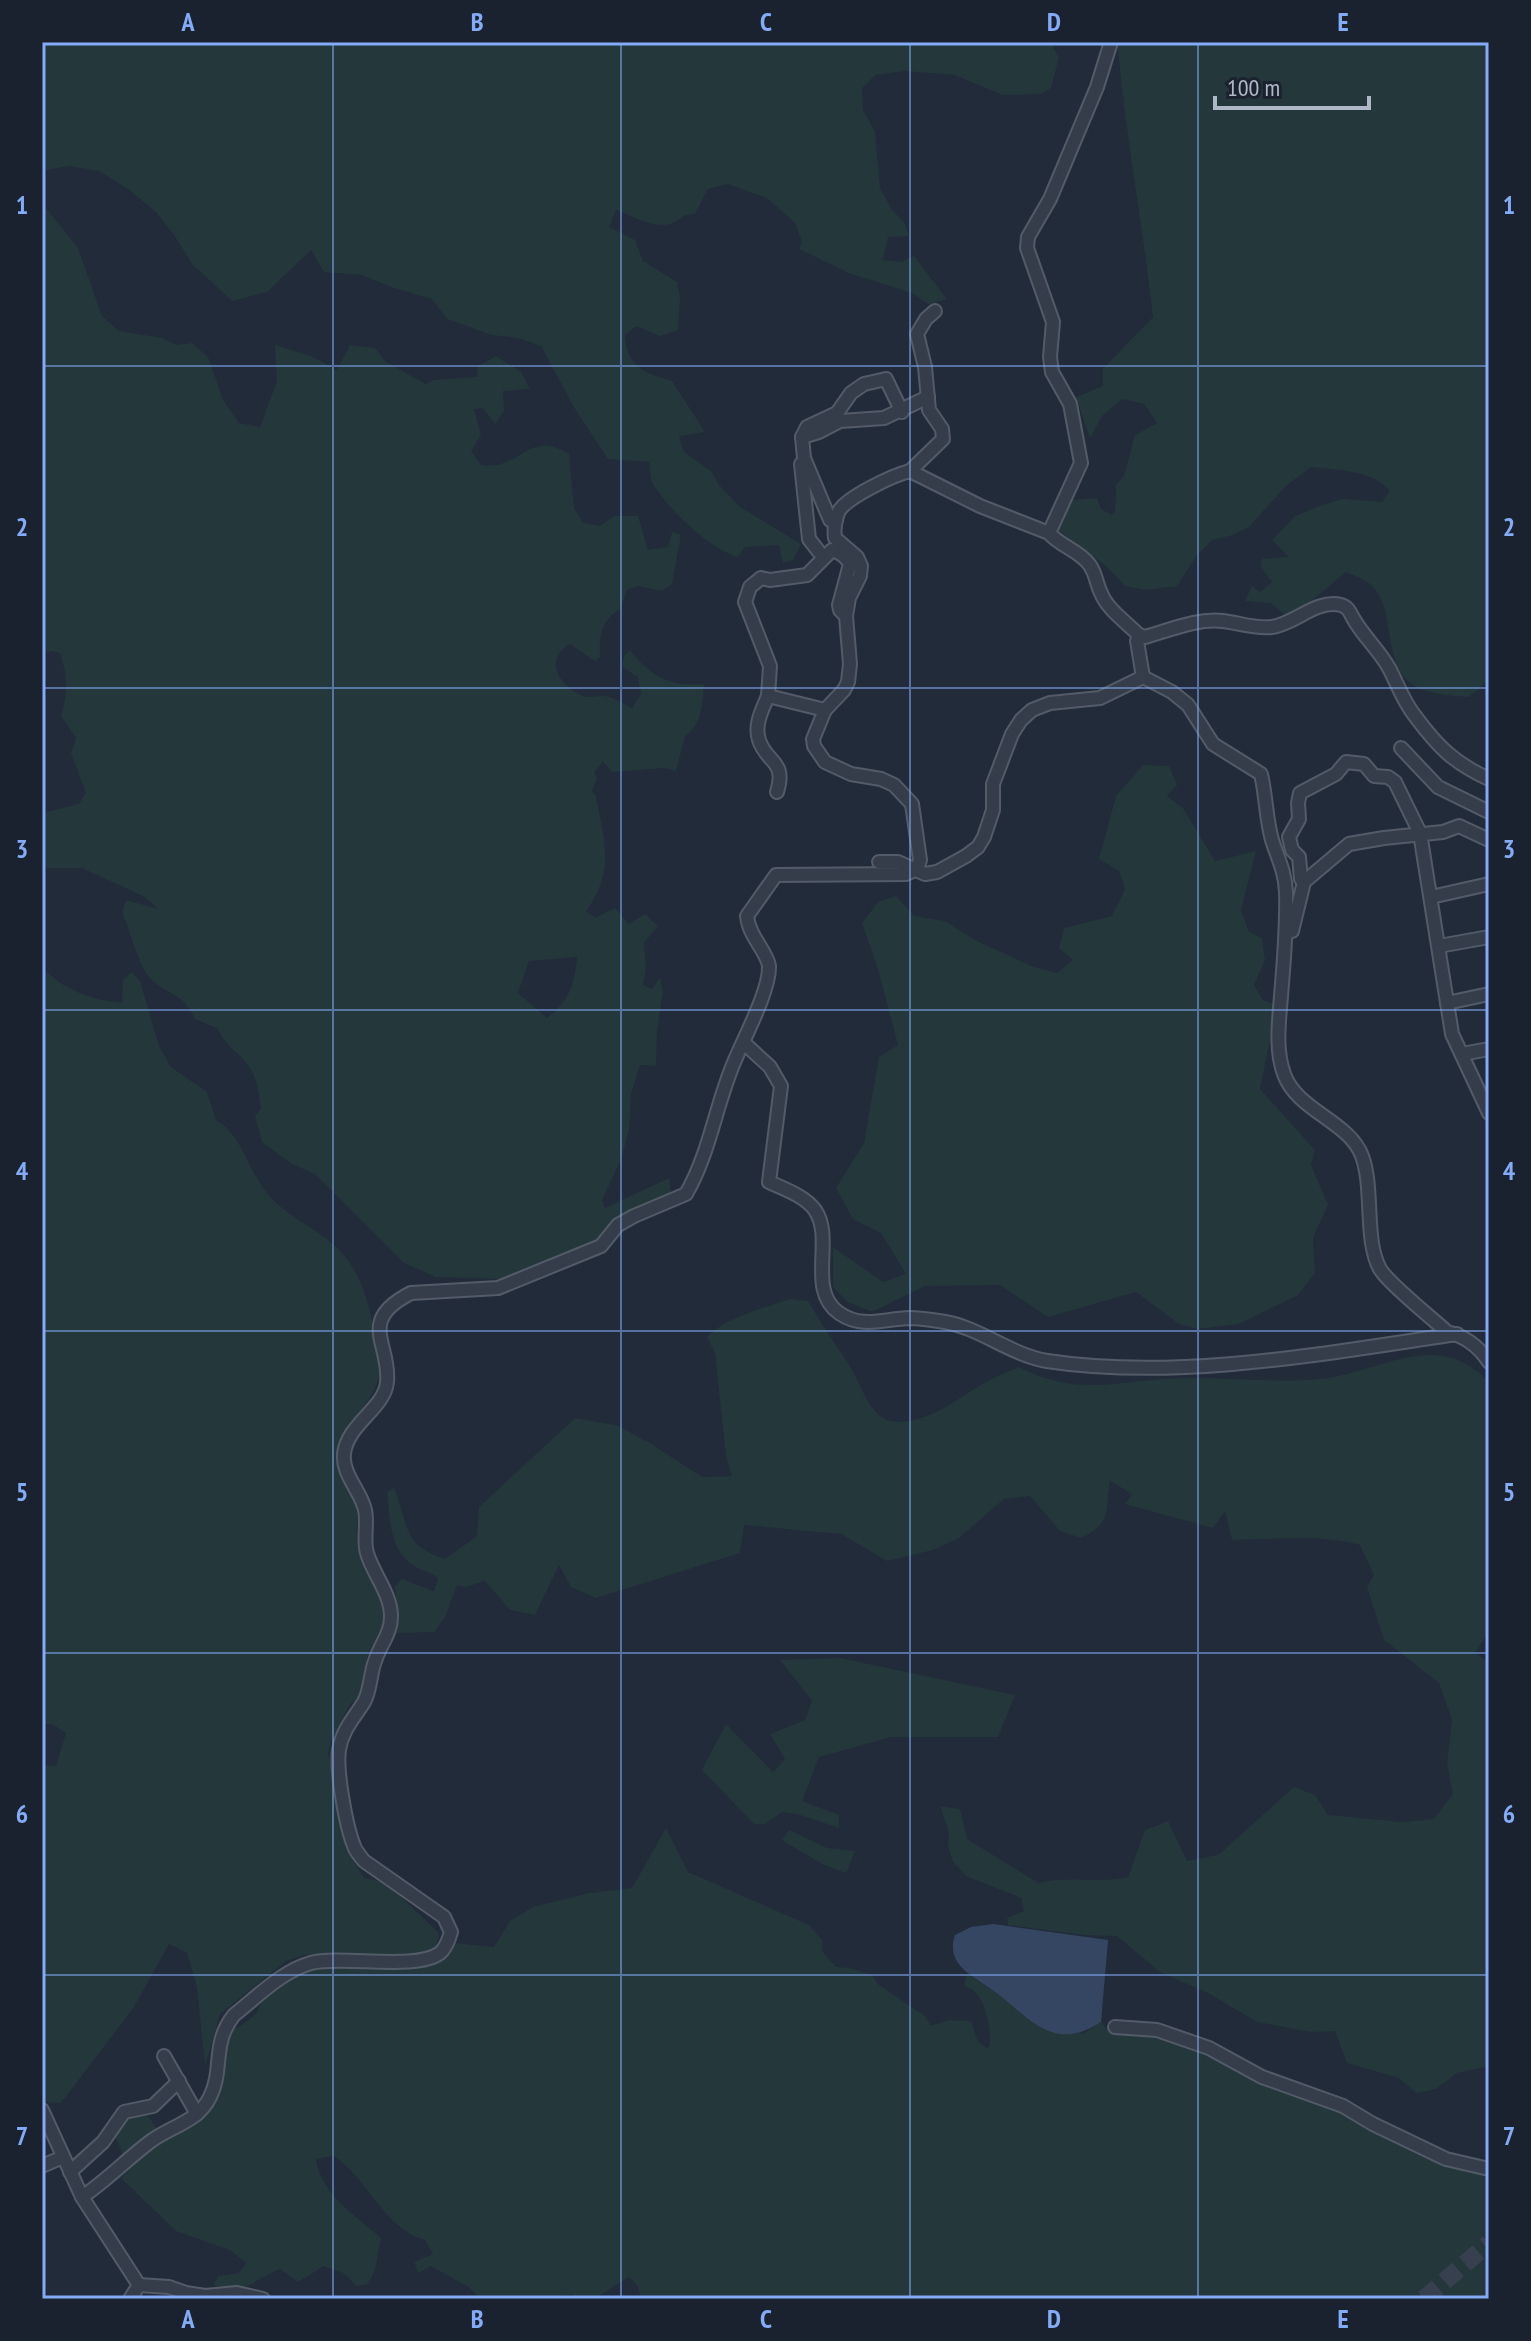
<svg xmlns="http://www.w3.org/2000/svg" width="1531" height="2341" viewBox="0 0 1531 2341" font-family="'PT Sans Narrow',sans-serif">
	<style>
		.green { fill: #24373b; fill-rule: evenodd }
		.water { fill: #354662 }
		.lines { fill: none; stroke-linecap: round; stroke-linejoin: round }
		.highway-tunnel { stroke: #37404f; stroke-width: 18; stroke-dasharray: 18 9; stroke-linecap: butt }
		.minor-casing { stroke: #535b68; stroke-width: 16 }
		.minor { stroke: #353d4b; stroke-width: 12 }
		.grid { fill: none; stroke: #84abf8; stroke-width: 2; stroke-opacity: 0.55 }
		.neatline { fill: none; stroke: #84abf8; stroke-width: 3 }
		.grid-label { font-size: 26px; text-anchor: middle; font-weight: bold; fill: #84abf8 }
	</style>
	<rect width="100%" height="100%" fill="#222b3a"/>
	<g class="green">
		<path d="M 42,42 L 1053,42 L 1053,48 L 1059,57 L 1051,88 L 1040,94 L 1003,95 L 955,75 L 905,71 L 875,75 L 862,88 L 863,110 L 875,132 L 880,188 L 892,210 L 904,222 L 909,236 L 888,237 L 883,260 L 902,262 L 914,256 L 947,299 L 928,304 L 912,293 L 849,273 L 799,249 L 802,242 L 795,223 L 767,198 L 728,184 L 708,189 L 695,214 C 683,213 676,224 665,225 C 648,226 630,215 616,210 L 609,227 L 635,240 L 643,261 L 677,282 L 680,298 L 678,330 L 660,336 L 636,326 L 625,335 C 627,367 644,373 672,381 L 705,432 L 679,436 L 684,452 L 712,472 L 718,484 L 740,507 L 801,544 L 793,560 L 783,563 L 779,545 L 745,547 L 738,557 C 711,550 670,511 655,487 C 650,480 650,470 649,462 L 608,459 L 575,409 L 541,346 L 518,338 L 492,335 L 447,319 L 432,299 L 391,287 L 362,275 L 324,272 L 311,250 L 267,292 L 232,301 L 192,264 L 174,235 L 156,212 L 128,189 L 99,171 L 69,166 L 42,171 Z"/>
		<path d="M 1119,42 L 1489,42 L 1489,680 L 1469,697 C 1405,693 1396,682 1387,620 C 1385,609 1381,595 1373,587 C 1367,580 1354,576 1346,572 L 1309,603 L 1286,616 L 1271,603 L 1245,601 L 1252,586 L 1260,592 L 1272,582 L 1261,567 L 1262,559 L 1289,557 L 1272,540 L 1295,516 L 1317,507 L 1342,499 L 1382,502 L 1390,491 C 1372,470 1338,470 1311,467 L 1286,486 L 1249,527 L 1233,535 L 1212,540 L 1197,555 L 1177,586 L 1145,590 L 1125,586 L 1106,566 L 1058,530 L 1070,500 L 1097,498 L 1101,509 L 1112,515 L 1115,512 L 1116,485 L 1124,476 L 1135,435 L 1157,423 L 1144,404 L 1122,399 L 1102,416 L 1090,438 L 1076,397 L 1103,386 L 1103,369 L 1153,317 C 1143,227 1126,139 1118,49 Z"/>
		<path d="M 42,203 L 78,248 L 102,316 L 119,331 L 162,338 L 177,345 L 192,343 L 208,357 L 223,400 L 239,423 L 260,427 L 277,381 L 275,345 L 311,356 L 337,370 L 350,345 L 375,348 L 386,362 L 426,384 L 434,380 L 477,377 L 478,366 L 496,356 L 521,372 L 530,389 L 503,391 L 504,411 L 495,424 L 483,408 L 474,409 L 481,435 L 471,451 L 481,465 C 519,472 528,428 569,454 L 574,508 L 583,523 L 600,526 L 614,516 L 638,516 L 648,550 L 668,547 L 672,532 L 681,535 L 672,584 L 662,591 L 638,586 L 627,590 L 621,608 C 601,621 599,635 600,657 L 595,661 L 570,644 C 543,660 559,686 583,696 C 590,698 595,696 602,696 C 612,696 622,703 632,708 L 641,694 L 638,677 L 622,667 L 624,656 L 630,650 C 650,676 670,687 704,684 C 703,702 702,726 685,736 L 676,771 L 664,768 L 612,772 L 603,761 L 594,773 L 597,778 L 592,792 L 596,796 C 604,841 616,870 586,911 L 595,918 L 615,908 L 629,924 L 645,914 L 658,926 L 644,943 L 646,967 L 643,985 L 652,989 L 660,978 L 663,991 L 657,1031 L 656,1066 L 640,1065 L 631,1094 L 629,1131 L 621,1159 L 602,1200 L 605,1208 L 669,1178 L 671,1192 L 612,1222 L 595,1242 L 537,1266 L 502,1279 L 436,1277 L 404,1263 L 315,1174 L 292,1164 L 262,1142 L 255,1116 L 261,1109 C 259,1096 258,1081 251,1070 C 241,1053 225,1046 217,1028 L 195,1019 C 182,991 167,996 149,977 C 139,966 129,928 122,912 L 126,900 L 158,909 L 145,897 L 82,868 L 46,868 L 42,857 L 42,813 L 79,804 L 86,793 L 71,753 L 76,738 L 61,716 C 68,692 68,677 60,653 L 52,651 L 42,653 ZM 577,957 C 575,984 569,1001 547,1018 L 518,993 L 529,961 Z"/>
		<polygon points="1143,765 1169,766 1177,785 1167,796 1183,808 1215,861 1256,851 1241,910 1249,932 1262,938 1265,960 1254,985 1263,1000 1277,1005 1260,1089 1315,1150 1311,1165 1328,1205 1313,1238 1315,1273 1298,1295 1239,1324 1198,1329 1179,1324 1136,1292 1048,1317 1000,1285 925,1286 872,1312 848,1302 833,1287 833,1247 883,1282 906,1274 881,1233 853,1219 836,1188 864,1143 879,1057 898,1045 878,969 862,923 878,902 896,896 914,916 945,921 977,941 1031,966 1057,973 1073,960 1059,948 1064,928 1112,916 1125,889 1119,871 1099,859 1116,796"/>
		<path d="M 42,967 C 63,990 92,1000 122,1003 L 123,980 L 132,972 L 140,981 L 159,1046 L 171,1067 L 207,1092 L 216,1120 C 242,1135 248,1170 267,1193 C 280,1209 296,1218 314,1230 C 353,1255 363,1281 373,1324 C 377,1340 383,1360 379,1377 C 371,1408 336,1430 339,1464 C 341,1487 351,1485 355,1501 C 360,1517 354,1534 358,1549 C 365,1575 386,1593 383,1622 C 382,1631 373,1641 370,1649 C 364,1663 363,1682 361,1697 L 350,1704 L 332,1739 L 328,1753 L 339,1801 L 345,1847 L 364,1878 L 385,1882 L 439,1933 L 436,1948 L 420,1955 L 304,1955 L 286,1961 L 220,2014 L 205,2066 L 197,1987 L 187,1953 L 169,1944 L 134,2007 L 61,2103 L 42,2102 L 42,1765 L 56,1766 L 66,1733 L 52,1724 L 42,1724 Z"/>
		<path d="M 790,1299 L 808,1301 C 820,1322 834,1342 848,1363 C 870,1398 870,1437 927,1416 C 948,1408 966,1393 986,1382 C 996,1376 1008,1372 1019,1367 C 1078,1398 1120,1380 1181,1378 C 1230,1377 1279,1384 1328,1378 C 1361,1373 1398,1355 1430,1355 C 1454,1355 1473,1365 1489,1382 L 1489,1631 L 1475,1653 L 1489,1662 L 1489,2066 L 1457,2073 L 1436,2089 L 1416,2093 L 1399,2078 L 1347,2063 L 1335,2031 L 1311,2032 L 1257,2022 L 1208,1993 L 1160,1972 L 1117,1936 L 1084,1935 L 1008,1925 L 1007,1918 L 1024,1911 L 1021,1898 L 966,1876 L 953,1862 L 948,1847 L 949,1832 L 940,1806 L 960,1809 L 967,1839 L 1038,1883 C 1068,1875 1099,1884 1128,1877 L 1145,1830 L 1168,1821 L 1187,1861 L 1218,1855 L 1294,1787 L 1315,1795 L 1328,1815 L 1402,1822 L 1434,1819 L 1453,1794 L 1447,1764 L 1452,1720 L 1439,1683 L 1384,1640 L 1367,1587 L 1374,1575 L 1360,1545 C 1320,1534 1274,1539 1232,1540 L 1225,1511 L 1213,1528 L 1125,1504 L 1132,1494 L 1110,1481 C 1105,1511 1113,1522 1081,1538 L 1060,1531 L 1030,1496 L 1004,1499 L 959,1538 L 933,1550 L 887,1561 L 841,1534 L 744,1525 L 740,1553 L 596,1598 L 571,1587 L 559,1565 L 535,1615 L 510,1610 L 485,1581 L 466,1587 L 457,1585 L 445,1617 L 434,1632 L 396,1633 L 398,1613 L 395,1586 L 402,1579 L 434,1591 L 438,1578 C 431,1572 424,1572 416,1567 C 389,1551 390,1520 387,1492 L 394,1488 C 409,1525 402,1545 445,1559 L 477,1536 L 479,1507 L 575,1418 L 616,1425 L 650,1443 L 702,1477 L 732,1476 L 726,1456 L 715,1353 L 707,1337 C 728,1316 762,1309 790,1299 Z"/>
		<polygon points="840,1658 1015,1695 998,1737 891,1737 819,1757 802,1801 839,1815 839,1828 797,1814 782,1812 765,1824 754,1824 702,1770 726,1724 773,1772 785,1759 770,1734 805,1720 812,1701 780,1660"/>
		<path d="M 666,1828 L 688,1872 L 809,1925 L 823,1941 L 822,1951 L 836,1967 L 850,1968 L 872,1975 L 879,1985 L 925,2016 L 931,2026 L 949,2020 L 971,2021 L 978,2041 L 988,2049 C 994,2036 986,2004 976,1993 C 973,1989 968,1988 964,1986 L 967,1974 L 997,1993 L 1083,2034 L 1101,2022 L 1109,2032 L 1142,2033 L 1175,2040 L 1332,2105 L 1469,2172 L 1489,2173 L 1489,2299 L 641,2299 L 638,2286 L 629,2277 L 594,2299 L 577,2299 L 572,2294 L 564,2296 L 563,2299 L 480,2299 L 470,2288 L 431,2266 L 418,2273 L 414,2262 L 433,2254 L 425,2240 C 384,2229 368,2179 334,2156 L 316,2159 C 321,2194 356,2216 381,2238 L 375,2270 L 368,2284 L 357,2286 L 343,2273 L 324,2266 L 298,2282 L 280,2269 C 248,2282 249,2295 213,2285 L 218,2276 L 239,2273 L 246,2263 L 230,2250 L 176,2231 L 121,2178 L 156,2143 L 195,2123 L 207,2109 L 229,2031 L 242,2025 L 256,2014 L 263,1999 L 295,1974 L 328,1966 L 422,1966 C 439,1963 447,1958 455,1943 L 494,1947 L 510,1921 L 533,1907 L 590,1893 L 632,1888 Z"/>
		<polygon points="789,1830 827,1848 855,1851 846,1873 822,1864 782,1840"/>
		<polygon points="146,2113 157,2129 125,2159 113,2132 126,2115"/>
	</g>
	<path class="water" d="M 993,1924 L 1108,1940 L 1101,2022 C 1055,2052 1032,2021 998,1994 C 978,1978 944,1967 955,1935 L 971,1927 Z"/>
	<g class="lines">
		<polyline class="highway-tunnel" points="1424,2299 1489,2243"/>
		<defs>
			<g id="minor">
				<polyline points="802,437 807,427 837,413 851,393 864,384 886,379 902,412"/>
				<polyline points="801,464 809,539 823,557"/>
				<polyline points="910,471 943,439 942,429 929,410 925,367 917,334 926,319 935,311"/>
				<polyline points="836,521 830,520 804,458 802,437 819,432 840,421 884,418 928,397"/>
				<polyline points="1049,533 1081,463 1070,404 1052,372 1050,357 1053,322 1027,248 1028,237 1050,199 1097,87 1111,42"/>
				<path d="M 1139,635 L 1137,641 L 1143,677 L 1172,692 L 1188,705 L 1213,744 L 1261,774 C 1266,795 1266,819 1272,840 C 1278,859 1285,871 1286,892 C 1287,927 1284,961 1281,996 C 1279,1022 1275,1049 1284,1074 C 1297,1111 1349,1121 1362,1156 C 1374,1188 1364,1241 1380,1269 C 1389,1284 1432,1318 1447,1332 C 1465,1336 1479,1347 1489,1362"/>
				<path d="M 768,696 L 770,666 L 745,602 L 750,587 L 761,578 L 770,580 L 807,575 L 832,550 C 840,553 846,556 850,564 L 839,605 L 840,610 L 846,616"/>
				<polyline points="1401,748 1438,787 1489,812"/>
				<path d="M 777,792 C 787,760 766,763 759,740 C 754,725 762,710 768,696 L 825,710"/>
				<polyline points="879,862 898,862 925,874 937,872 966,856 978,847 984,837 993,810 993,784 1012,734 1021,720 1032,710 1050,703 1100,698 1143,677"/>
				<path d="M 917,869 L 920,860 L 912,804 L 894,785 L 881,779 L 851,774 L 825,762 L 814,746 L 813,739 L 825,710 L 844,690 L 848,682 L 850,664 L 846,616 L 849,598 L 860,576 L 861,566 L 857,557 L 835,538 C 834,530 835,520 838,513 C 844,498 894,475 910,471 L 980,506 L 1049,533 C 1060,546 1078,550 1089,564 C 1096,573 1096,583 1101,593 C 1107,609 1127,623 1139,635 L 1145,637 C 1170,630 1197,618 1223,621 C 1240,623 1254,629 1272,627 C 1295,624 1316,599 1341,605 C 1348,607 1350,612 1353,618 C 1363,636 1379,650 1389,668 C 1398,685 1403,701 1415,716 C 1438,747 1454,763 1489,779"/>
				<polyline points="1304,882 1301,879 1299,857 1292,850 1289,837 1299,819 1298,803 1300,793 1336,774 1346,762 1364,764 1374,776 1388,777 1395,782 1420,833 1452,1034 1489,1113"/>
				<polyline points="1431,897 1489,884"/>
				<polyline points="1289,932 1292,931 1304,882 1349,844 1384,838 1443,832 1459,826 1489,840"/>
				<polyline points="1439,946 1489,937"/>
				<polyline points="1447,1003 1489,994"/>
				<path d="M 744,1043 L 770,1067 L 781,1086 L 769,1182 C 784,1189 805,1196 815,1210 C 835,1239 806,1290 839,1313 C 862,1329 883,1319 909,1318 C 921,1318 933,1320 945,1322 C 980,1328 1011,1355 1047,1361 C 1179,1381 1326,1353 1457,1334"/>
				<polyline points="1462,1054 1489,1049"/>
				<polyline points="1115,2027 1157,2030 1209,2048 1262,2077 1343,2106 1373,2124 1446,2159 1489,2169"/>
				<polyline points="164,2056 197,2114"/>
				<polyline points="42,2110 82,2197 139,2285"/>
				<polyline points="42,2166 63,2157"/>
				<polyline points="70,2172 103,2142 124,2112 153,2106 179,2081"/>
				<path d="M 82,2197 C 107,2180 127,2159 151,2141 C 171,2126 198,2122 210,2097 C 224,2069 211,2044 234,2015 C 258,1996 282,1971 311,1963 C 342,1955 416,1971 440,1953 C 446,1948 449,1939 451,1932 L 444,1917 L 364,1861 C 361,1857 356,1852 354,1846 C 346,1826 336,1771 339,1750 C 342,1730 354,1718 364,1702 C 371,1689 370,1674 375,1661 C 380,1645 392,1632 391,1615 C 390,1592 373,1574 367,1553 C 363,1540 368,1524 365,1510 C 361,1491 342,1475 344,1454 C 347,1424 385,1408 387,1382 C 391,1344 356,1321 411,1293 L 498,1288 L 601,1246 L 618,1225 L 634,1216 L 686,1194 C 710,1153 716,1103 735,1060 C 744,1038 770,990 769,966 C 767,951 749,937 747,916 L 776,875 L 906,874 L 917,869"/>
				<polyline points="139,2285 169,2287 186,2293 205,2296 237,2293 263,2299"/>
				<polyline points="130,2299 139,2285"/>
			</g>
		</defs>
		<use href="#minor" class="minor-casing"/>
		<use href="#minor" class="minor"/>
	</g>
	<path class="grid" d="M 333,42 L 333,2299M 621,42 L 621,2299M 910,42 L 910,2299M 1198,42 L 1198,2299M 42,366 L 1489,366M 42,688 L 1489,688M 42,1010 L 1489,1010M 42,1331 L 1489,1331M 42,1653 L 1489,1653M 42,1975 L 1489,1975"/>
	<rect width="1531" height="2341" fill="none" stroke="#1b222f" stroke-width="88"/>
	<path d="M1215 96v12h154v-12" fill="none" stroke="#b0b8c7" stroke-width="4"/>
	<text x="1227" y="96" font-size="24" fill="#b0b8c7" stroke="#1b222f" stroke-width="6" paint-order="stroke">100 m</text>
	<rect x="44" y="44" width="1443" height="2253" class="neatline"/>
	<g class="grid-label">
		<text x="188" y="31">A</text>
		<text x="477" y="31">B</text>
		<text x="766" y="31">C</text>
		<text x="1054" y="31">D</text>
		<text x="1343" y="31">E</text>
		<text x="22" y="214">1</text>
		<text x="1509" y="214">1</text>
		<text x="22" y="536">2</text>
		<text x="1509" y="536">2</text>
		<text x="22" y="858">3</text>
		<text x="1509" y="858">3</text>
		<text x="22" y="1180">4</text>
		<text x="1509" y="1180">4</text>
		<text x="22" y="1501">5</text>
		<text x="1509" y="1501">5</text>
		<text x="22" y="1823">6</text>
		<text x="1509" y="1823">6</text>
		<text x="22" y="2145">7</text>
		<text x="1509" y="2145">7</text>
		<text x="188" y="2328">A</text>
		<text x="477" y="2328">B</text>
		<text x="766" y="2328">C</text>
		<text x="1054" y="2328">D</text>
		<text x="1343" y="2328">E</text>
	</g>
</svg>
